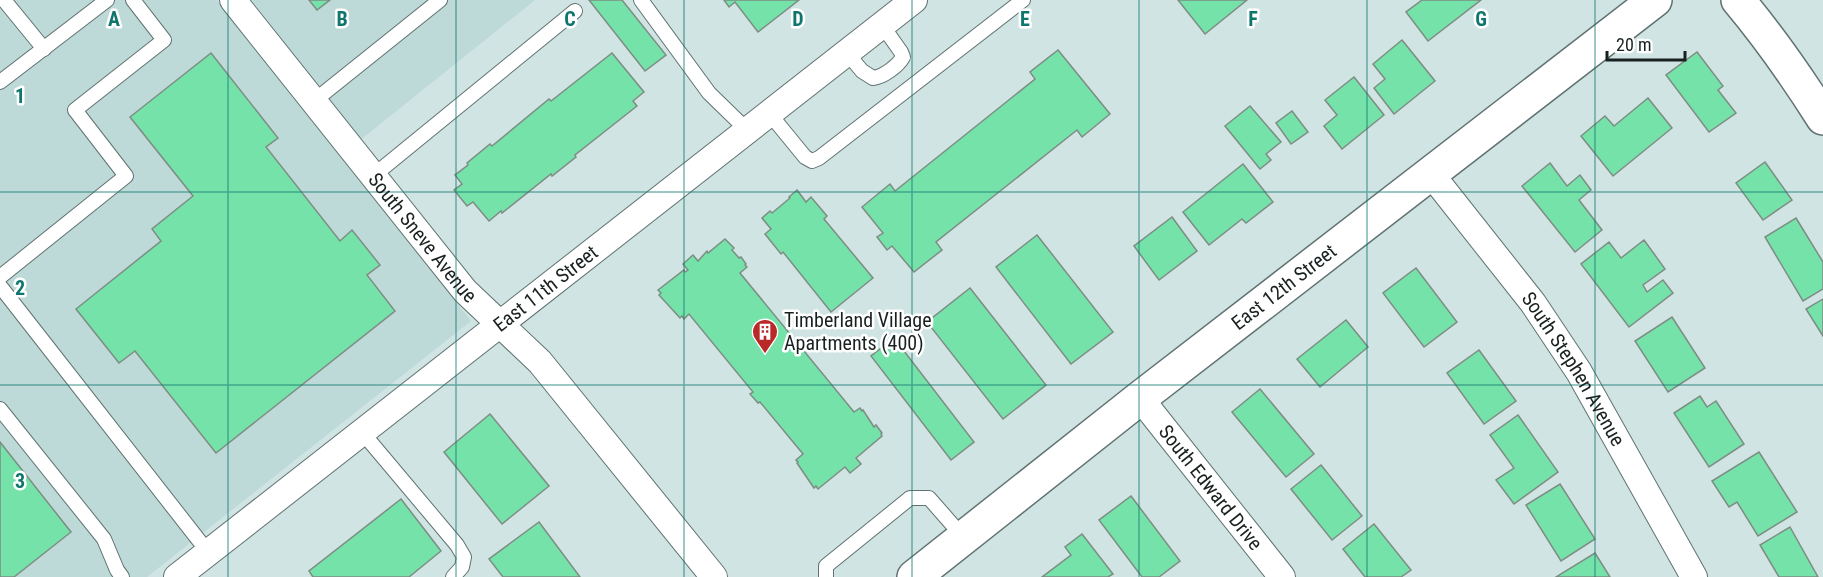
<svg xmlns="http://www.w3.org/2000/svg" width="1823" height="577" viewBox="0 0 1823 577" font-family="'Roboto Condensed',sans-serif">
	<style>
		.built { fill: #bdd9d8 }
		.building { fill: #75e2aa; stroke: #7e8d84; stroke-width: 1.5 }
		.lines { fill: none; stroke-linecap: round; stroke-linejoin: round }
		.lane-casing { stroke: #607271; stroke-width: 16 }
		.street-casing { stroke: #607271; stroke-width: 28 }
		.secondary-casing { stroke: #607271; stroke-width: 36 }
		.lane { stroke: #fff; stroke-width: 14 }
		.street { stroke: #fff; stroke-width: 26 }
		.secondary { stroke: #fff; stroke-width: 33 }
		.grid { fill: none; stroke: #0f766e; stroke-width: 1.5; stroke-opacity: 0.55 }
		.labels { text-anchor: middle; stroke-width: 5; stroke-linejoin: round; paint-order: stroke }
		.street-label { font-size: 20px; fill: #192120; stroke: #fff }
		.poi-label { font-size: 20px; fill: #192120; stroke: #fff; text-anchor: start }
		.grid-label { font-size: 20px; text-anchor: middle; font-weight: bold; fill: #0f766e; stroke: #fff; stroke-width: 5; stroke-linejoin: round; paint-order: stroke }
	</style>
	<rect width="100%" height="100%" fill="#cfe4e3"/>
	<g class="built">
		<polygon points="0,0 217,0 471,321 147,577 0,577"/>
		<polygon points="252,0 535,0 359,141"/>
	</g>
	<g class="building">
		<polygon points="309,0 330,0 317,10"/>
		<polygon points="589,0 622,0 666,55 645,71"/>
		<polygon points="724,0 799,0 758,32 735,2 729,7"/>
		<polygon points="1178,0 1247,0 1205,34"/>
		<polygon points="1422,0 1481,0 1428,41 1406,12"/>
		<polygon points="1402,40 1435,81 1394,114 1374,88 1385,79 1373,64"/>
		<polygon points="1058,50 1110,114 1082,137 1077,130 936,242 942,250 914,272 892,246 887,250 877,237 883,233 862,207 890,184 895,191 1035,79 1030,72"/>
		<polygon points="1697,52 1723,86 1718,90 1736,113 1709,132 1666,75"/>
		<polygon points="211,53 278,138 266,147 340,241 352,230 380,265 367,275 395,311 216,453 135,351 119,363 76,309 161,241 152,229 193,196 130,117"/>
		<polygon points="612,53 644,92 633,101 637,106 575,155 576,157 552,176 551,174 502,213 501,211 489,221 473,202 467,206 454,190 462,184 455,175 468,165 467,163 490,144 492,146 549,99 551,101"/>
		<polygon points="1354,77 1384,115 1342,149 1324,126 1337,115 1325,100"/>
		<polygon points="1648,98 1672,128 1613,176 1581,136 1605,116 1614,126"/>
		<polygon points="1250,106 1281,142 1266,154 1271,160 1260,169 1225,126"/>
		<polygon points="1292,111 1308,132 1291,144 1276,123"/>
		<polygon points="1765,162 1792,200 1763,220 1736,183"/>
		<polygon points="1550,163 1567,186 1580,175 1591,190 1579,200 1602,230 1575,252 1522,186"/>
		<polygon points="1243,164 1273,202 1246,223 1242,219 1209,245 1183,212"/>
		<polygon points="797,190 806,202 811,197 827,216 824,219 873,278 831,312 783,252 781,254 765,234 771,229 762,218 770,211 772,213 790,198 789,197"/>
		<polygon points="1172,217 1197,251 1159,280 1134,246"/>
		<polygon points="1796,218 1823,262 1823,289 1803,301 1765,237"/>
		<polygon points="1037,235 1113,332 1071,364 996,267"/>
		<polygon points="725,239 734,248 732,250 739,258 741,257 746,264 745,265 747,267 740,273 854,412 860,408 862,411 863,410 874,427 876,425 882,433 881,434 882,436 856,458 861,464 850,473 845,467 818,489 816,486 814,488 797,463 798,462 796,460 803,454 760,402 758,403 750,394 753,392 689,314 684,319 682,316 680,318 659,295 661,293 658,290 684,270 685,272 688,270 683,264 693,255 698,261 707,251 708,253"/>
		<polygon points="1644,240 1665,269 1643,285 1647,292 1663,280 1673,293 1629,327 1581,264 1609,242 1621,258"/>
		<polygon points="1416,268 1457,322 1424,347 1383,293"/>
		<polygon points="970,288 1046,385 1003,419 927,322"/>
		<polygon points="1823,299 1823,336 1806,309"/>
		<polygon points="1672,317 1705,368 1668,392 1635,341"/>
		<polygon points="1346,320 1368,347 1320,387 1297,359"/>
		<polygon points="894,338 974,442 951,460 871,356"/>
		<polygon points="1479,350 1516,401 1484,424 1447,373"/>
		<polygon points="1260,389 1314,454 1286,477 1232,412"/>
		<polygon points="1700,396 1707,407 1716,401 1744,444 1709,467 1674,413"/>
		<polygon points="490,414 549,486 502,524 444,452"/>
		<polygon points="1518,415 1558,472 1514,504 1496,480 1514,468 1490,435"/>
		<polygon points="0,442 71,532 14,577 0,577"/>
		<polygon points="1759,452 1797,512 1758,536 1737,502 1729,507 1712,481"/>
		<polygon points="1321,465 1362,516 1332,540 1291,489"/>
		<polygon points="1560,484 1595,539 1561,561 1526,505"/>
		<polygon points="1131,496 1180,561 1159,577 1142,577 1099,520"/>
		<polygon points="401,499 441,551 409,577 313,577 309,571"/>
		<polygon points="539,522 580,577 503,577 489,559"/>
		<polygon points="1374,524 1411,570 1401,577 1365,577 1343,549"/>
		<polygon points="1790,527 1818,577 1779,577 1760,545"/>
		<polygon points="1082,534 1113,574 1108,577 1042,577 1071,555 1065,547"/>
		<polygon points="1595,553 1610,577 1556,577"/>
	</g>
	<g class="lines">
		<defs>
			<g id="lane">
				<polyline points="4,0 44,49"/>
				<polyline points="641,0 709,93 747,130"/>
				<path d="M 847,53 L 862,71 L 873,78 C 883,77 898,66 903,57 L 901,52 L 882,25"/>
				<polyline points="0,82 107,0"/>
				<polyline points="314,101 440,0"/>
				<polyline points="769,113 805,157 812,161 819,158 1023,0"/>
				<polyline points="373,176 575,11"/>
				<polyline points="0,277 126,176 75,110 164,40 133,0"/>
				<polyline points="0,286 208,552"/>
				<polyline points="0,409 104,539 117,570 122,577"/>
				<polyline points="362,432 457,545 464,557 462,567 453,577"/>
				<polyline points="826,577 826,566 910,498 929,498 964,538"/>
			</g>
			<g id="street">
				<path id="s1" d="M 233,0 L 465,291 L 540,362 L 714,577"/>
				<path id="s2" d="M 1431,174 L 1533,303 L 1579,372 L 1694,577"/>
				<path id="s3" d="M 1140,398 L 1282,577"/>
				<path id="s4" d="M 177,577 L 914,0"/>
			</g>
			<g id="secondary">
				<path d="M 1738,0 C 1769,37 1797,77 1823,118"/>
				<path id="s5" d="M 914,577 L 1140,398 L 1655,0"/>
			</g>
		</defs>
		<use href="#lane" class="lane-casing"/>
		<use href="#street" class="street-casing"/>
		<use href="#secondary" class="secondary-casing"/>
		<use href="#lane" class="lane"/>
		<use href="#street" class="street"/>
		<use href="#secondary" class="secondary"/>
	</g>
	<path class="grid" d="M 228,0 L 228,577M 456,0 L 456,577M 684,0 L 684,577M 912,0 L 912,577M 1139,0 L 1139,577M 1367,0 L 1367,577M 1595,0 L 1595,577M 0,192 L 1823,192M 0,385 L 1823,385"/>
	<defs>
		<symbol id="building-pin" viewBox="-11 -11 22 30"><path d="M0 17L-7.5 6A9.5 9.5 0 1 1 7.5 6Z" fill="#b82928" stroke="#fff"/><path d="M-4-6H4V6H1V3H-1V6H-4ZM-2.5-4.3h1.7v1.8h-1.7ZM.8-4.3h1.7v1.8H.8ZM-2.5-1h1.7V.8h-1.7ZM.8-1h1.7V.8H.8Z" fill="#fff"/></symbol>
	</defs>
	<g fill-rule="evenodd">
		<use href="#building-pin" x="750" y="317" width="30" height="40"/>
	</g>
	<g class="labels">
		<g class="street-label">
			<text dy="7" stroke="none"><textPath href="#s1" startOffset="304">South Sneve Avenue</textPath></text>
			<text dy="7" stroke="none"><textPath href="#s4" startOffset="468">East 11th Street</textPath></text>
			<text dy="7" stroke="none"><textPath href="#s5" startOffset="470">East 12th Street</textPath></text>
			<text dy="7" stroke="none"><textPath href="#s2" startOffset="242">South Stephen Avenue</textPath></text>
			<text dy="7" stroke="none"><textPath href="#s3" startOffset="114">South Edward Drive</textPath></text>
		</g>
		<g class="poi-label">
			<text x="784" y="327">Timberland Village<tspan x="784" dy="23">Apartments (400)</tspan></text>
		</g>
	</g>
	<g class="grid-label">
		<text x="114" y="26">A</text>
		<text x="342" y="26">B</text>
		<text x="570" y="26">C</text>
		<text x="798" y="26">D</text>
		<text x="1025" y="26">E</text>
		<text x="1253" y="26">F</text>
		<text x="1481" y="26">G</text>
		<text x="20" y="103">1</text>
		<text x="20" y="295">2</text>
		<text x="20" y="488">3</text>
	</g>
	<path d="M1607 51v9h78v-9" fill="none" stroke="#192120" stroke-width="3"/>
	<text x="1616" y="51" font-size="18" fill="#192120" stroke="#ffffff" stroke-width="4.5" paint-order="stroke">20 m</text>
</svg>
